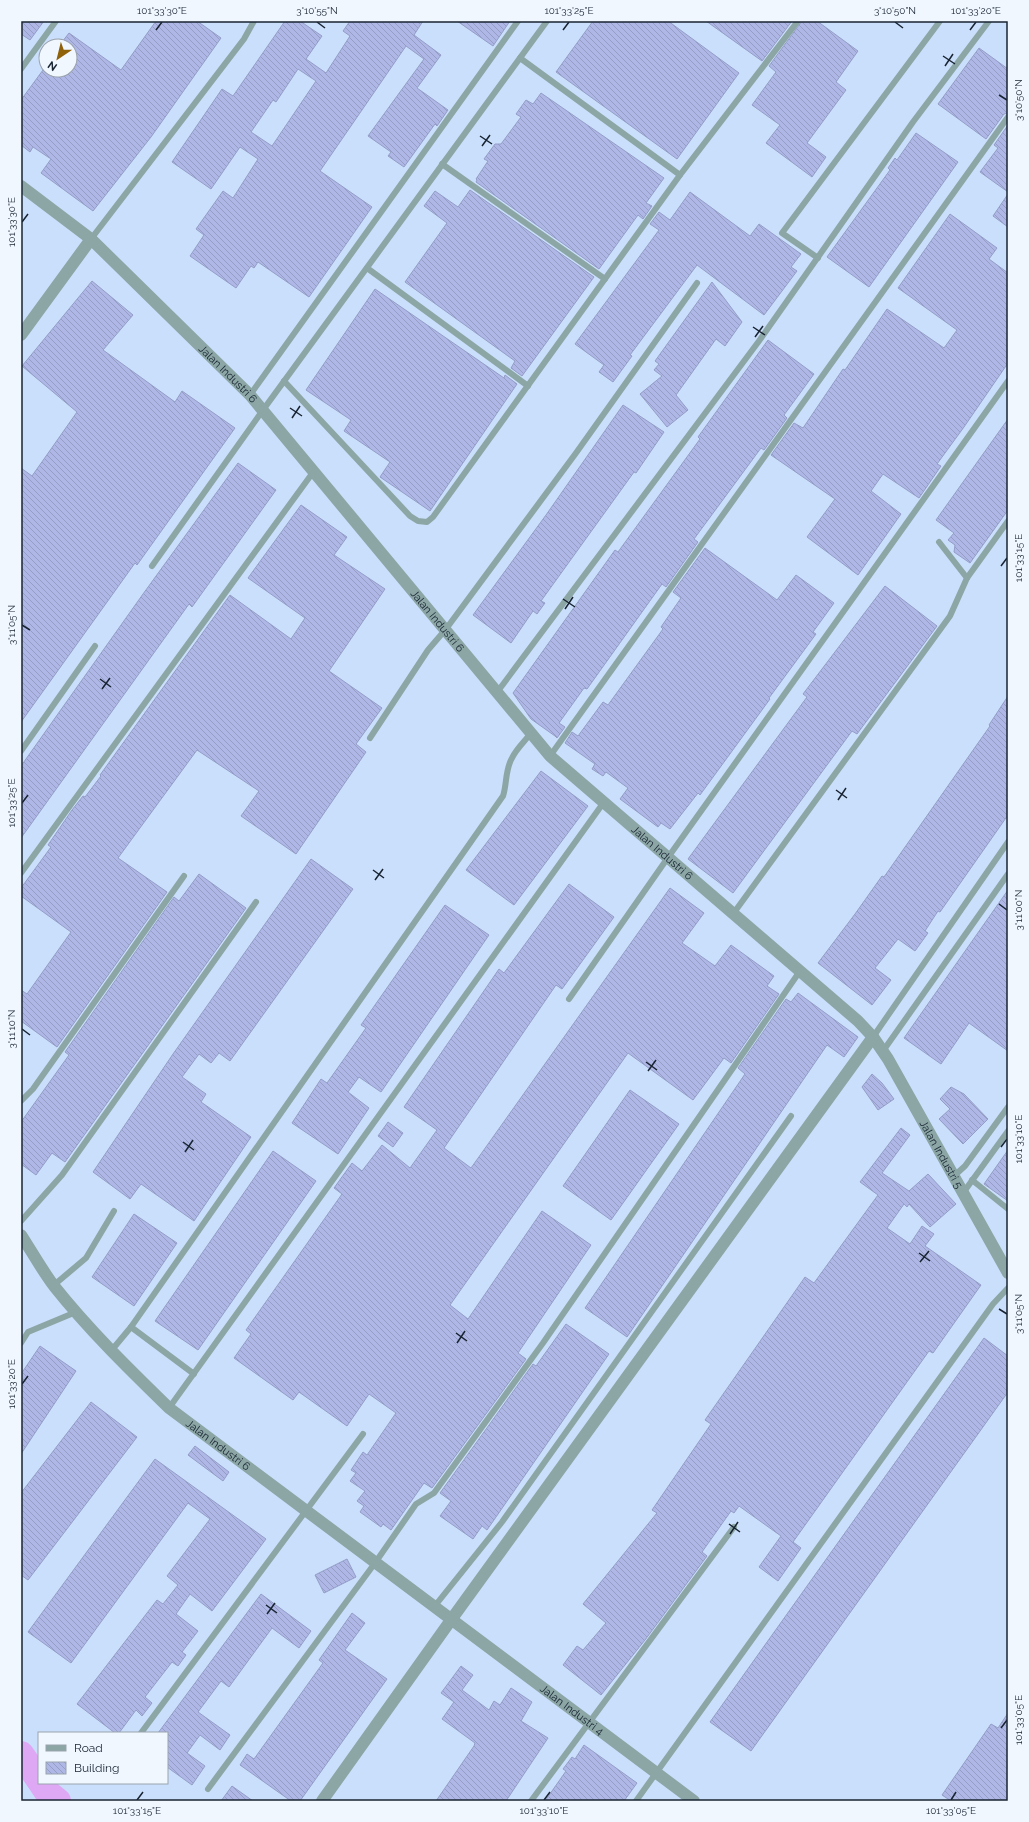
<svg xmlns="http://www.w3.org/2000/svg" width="1029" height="1822" viewBox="0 0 1029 1822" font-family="Raleway,sans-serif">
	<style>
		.built { fill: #cadffb; fill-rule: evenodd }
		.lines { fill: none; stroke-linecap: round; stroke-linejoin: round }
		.river { stroke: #dea8f5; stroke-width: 26 }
		.building { fill: url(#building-back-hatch); stroke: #949dc8; fill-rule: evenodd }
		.lane { stroke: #8ba6a5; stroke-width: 6 }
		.street { stroke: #8ba6a5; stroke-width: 12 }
		.ticks { fill: none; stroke: #192433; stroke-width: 1.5 }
		.labels { text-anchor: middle; stroke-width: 4; stroke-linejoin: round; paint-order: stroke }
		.street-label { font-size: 11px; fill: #192433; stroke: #f0f7ff }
		.neatline { fill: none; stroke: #192433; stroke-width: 1.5 }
		.ticks-label { font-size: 10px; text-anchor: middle; fill: #192433 }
	</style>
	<defs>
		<pattern id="building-back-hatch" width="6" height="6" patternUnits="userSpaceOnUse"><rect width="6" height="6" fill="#aeb7e5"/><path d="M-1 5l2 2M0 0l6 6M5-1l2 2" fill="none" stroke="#959dc5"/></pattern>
	</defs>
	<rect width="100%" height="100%" fill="#deeafa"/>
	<path class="built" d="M 21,21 L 1008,21 L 1008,1801 L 21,1801 ZM 46,46 L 70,46 L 70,70 L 46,70 ZM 39,1733 L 167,1733 L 167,1783 L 39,1783 Z"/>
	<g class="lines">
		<g class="river">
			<polyline points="21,1754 39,1780"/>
			<polyline points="41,1783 47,1792 58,1801"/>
		</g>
	</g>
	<g class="building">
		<polygon points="21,21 44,21 30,40 21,34"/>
		<polygon points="156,21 197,21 221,38 151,137 93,211 41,173 51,159 33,147 30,152 21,145 21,100 43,70 70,70 70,46 59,46 69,33 121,70"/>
		<path d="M 285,21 L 300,21 L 322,36 L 306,59 L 326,73 L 350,36 L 343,31 L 350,21 L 423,21 L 414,35 L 441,55 L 417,88 L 448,110 L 437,126 L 435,124 L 404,167 L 388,156 L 391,152 L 368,136 L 424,59 L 406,46 L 320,171 L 372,207 L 309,297 L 258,262 L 254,268 L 251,266 L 236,288 L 190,256 L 204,235 L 196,229 L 223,191 L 233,198 L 258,159 L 240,147 L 211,189 L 172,162 L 222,89 L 233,96 ZM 298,69 L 316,81 L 272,146 L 251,132 L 273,100 L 276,102 Z"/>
		<polygon points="457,21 510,21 493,46"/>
		<polygon points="593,21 668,21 739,73 677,159 556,72"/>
		<polygon points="706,21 792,21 762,61"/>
		<polygon points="802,21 817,21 858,51 836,82 846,90 807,143 826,157 812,177 766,143 780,125 752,105 776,72 769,66"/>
		<polygon points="979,48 1008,69 1008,113 1004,114 986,139 938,104"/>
		<polygon points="541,93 664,178 646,203 652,206 643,219 638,215 599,269 476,182 477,180 476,179 488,161 484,159 495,144 501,144 521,117 516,114 526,100 533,104"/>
		<polygon points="1008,125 1008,192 980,172 998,148 994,145"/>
		<polygon points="916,133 958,162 869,287 827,257 890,170 888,168 895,158 897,160"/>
		<polygon points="470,190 594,277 522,376 511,368 515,361 405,282 447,223 424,206 435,191 458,207"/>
		<polygon points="690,192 750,236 759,224 801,254 791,267 797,271 764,315 697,265 630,355 632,356 613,382 599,372 604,365 575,344 659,230 650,224 659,212 670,220"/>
		<polygon points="1008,194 1008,227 993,216"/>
		<polygon points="950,214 997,248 989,259 1008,273 1008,363 964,427 937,464 941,466 919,498 883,474 871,491 901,514 858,575 807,537 835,499 771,455 794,423 803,428 843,369 845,370 887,309 944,348 957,330 898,288"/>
		<polygon points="92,281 133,315 103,350 175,402 182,391 235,428 137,565 135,563 21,722 21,468 32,476 77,412 22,366"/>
		<polygon points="712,282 742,322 725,346 716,339 676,395 688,410 667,427 640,394 662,376 654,370 659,364 655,361"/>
		<polygon points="375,289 504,378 505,375 517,384 430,511 380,477 390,462 344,431 351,420 306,390"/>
		<polygon points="768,340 814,374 784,415 787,418 764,450 761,448 694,539 698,542 666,587 662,584 587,689 584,688 559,723 565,727 557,738 555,736 531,719 513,693 615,550 618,552 700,439 698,437"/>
		<polygon points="623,405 664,432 636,473 634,472 541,601 545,603 537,614 533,611 511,643 473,615 546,515"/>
		<polygon points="1008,419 1008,510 970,563 954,552 955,545 948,540 954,533 936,520"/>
		<polygon points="238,463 276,490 192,607 189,604 21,838 21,766 143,594"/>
		<polygon points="301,505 347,537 334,555 385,589 329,671 382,708 356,744 366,752 296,854 241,816 259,791 197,750 118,858 167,892 57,1047 21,1021 21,990 27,994 71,932 21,896 21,888 51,847 48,845 72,810 83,796 85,797 101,776 100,775 230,595 291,639 305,618 248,578"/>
		<polygon points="705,548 777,600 796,575 834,603 813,632 816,634 769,698 770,699 700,795 698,793 670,829 661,823 658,827 620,799 628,788 606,772 603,776 592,769 595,764 565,743 572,732 578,736 603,702 608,705 663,629 661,627 681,598 673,592"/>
		<polygon points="885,586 937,626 857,734 852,731 733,893 688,859 807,697 803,694"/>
		<polygon points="1008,696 1008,815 940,912 938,911 925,931 928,933 915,951 898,939 875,968 891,980 872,1005 818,963 855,914 882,876 884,877 990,726 989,725"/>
		<polygon points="541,771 588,806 514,905 466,870"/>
		<polygon points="311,859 353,889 230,1061 219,1053 211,1063 199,1054 182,1077 206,1094 201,1102 251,1137 194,1221 141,1184 130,1199 93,1172 173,1054"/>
		<polygon points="199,874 246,908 65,1162 52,1153 36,1175 21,1164 21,1122 69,1055 65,1052 174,897 179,901"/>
		<polygon points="569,884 614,917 562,989 556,985 444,1148 471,1168 670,888 704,913 682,943 715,966 731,945 774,976 767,986 779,994 731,1063 724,1058 693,1100 628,1053 450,1305 468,1319 542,1211 591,1245 518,1353 526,1359 432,1488 424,1483 391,1530 383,1524 381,1527 360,1512 364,1506 357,1501 365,1491 350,1481 356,1473 351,1470 363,1452 367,1455 396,1413 369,1394 347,1426 299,1392 293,1400 234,1358 251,1334 246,1330 342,1194 334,1188 352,1163 362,1171 382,1145 410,1168 437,1130 404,1107 499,969 504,973"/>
		<polygon points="1008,890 1008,1051 969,1023 941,1064 904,1038"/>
		<polygon points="445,905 489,935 381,1092 359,1077 348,1092 369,1108 338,1154 292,1123 321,1079 327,1083 366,1028 361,1025"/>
		<polygon points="798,993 858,1037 844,1057 827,1045 627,1337 585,1308 745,1074 738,1068 786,999 791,1002"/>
		<polygon points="872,1074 882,1083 894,1099 878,1110 862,1087"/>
		<polygon points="951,1087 964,1094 988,1119 963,1144 939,1119 950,1109 940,1099"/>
		<polygon points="630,1090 679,1124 611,1220 563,1186"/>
		<polygon points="388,1122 403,1133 393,1147 378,1136"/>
		<polygon points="901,1128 910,1135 882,1173 909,1191 928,1174 956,1204 930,1227 909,1204 907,1207 904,1204 887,1228 910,1244 922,1226 934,1234 925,1246 981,1285 933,1353 929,1351 793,1542 801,1548 778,1581 759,1567 781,1536 739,1506 734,1513 731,1511 702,1552 707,1556 645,1640 601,1695 563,1665 577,1646 583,1650 606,1623 583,1604 657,1513 652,1510 711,1424 705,1420 805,1277 814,1283 878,1195 860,1182"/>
		<polygon points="1008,1150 1008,1201 984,1184"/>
		<polygon points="273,1151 316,1181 198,1350 155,1321"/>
		<polygon points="134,1214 177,1243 134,1306 92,1277"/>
		<polygon points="566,1324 609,1354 487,1530 482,1526 473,1539 440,1516 451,1501 440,1493 533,1364 536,1366"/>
		<polygon points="984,1338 1008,1356 1008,1392 751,1751 710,1722"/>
		<polygon points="40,1346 76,1371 21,1454 21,1374"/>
		<polygon points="91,1402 137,1437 28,1580 21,1575 21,1493"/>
		<polygon points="195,1446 229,1472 223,1481 188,1455"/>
		<polygon points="155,1459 266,1539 212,1611 190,1594 176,1614 198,1631 182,1652 186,1655 178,1666 172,1662 145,1697 152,1703 142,1716 136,1710 119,1733 115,1733 77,1704 157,1600 163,1604 178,1585 167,1576 210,1519 188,1503 71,1663 28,1632"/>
		<polygon points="347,1559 356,1577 324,1593 315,1575"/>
		<polygon points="261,1594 311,1631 299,1648 272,1628 229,1687 221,1681 198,1712 230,1735 220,1750 200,1735 187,1753 205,1766 192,1785 167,1767 167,1733 158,1733"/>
		<polygon points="352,1613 365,1623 345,1650 387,1679 300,1801 291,1801 240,1765 247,1754 254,1759 323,1663 319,1660"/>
		<polygon points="461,1666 473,1675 462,1690 489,1710 494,1701 500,1705 511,1688 532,1702 521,1721 548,1738 506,1801 436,1801 474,1746 475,1743 442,1719 454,1702 441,1693"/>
		<polygon points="1008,1713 1008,1801 951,1801 942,1795 991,1724 998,1728"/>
		<polygon points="584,1745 637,1783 624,1801 545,1801 566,1771 563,1769 572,1757 575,1759"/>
		<polygon points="232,1786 253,1801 221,1801"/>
	</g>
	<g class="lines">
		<g class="lane">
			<polyline points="520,58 680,175"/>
			<polyline points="21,69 56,21"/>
			<polyline points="442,164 605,279"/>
			<polyline points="91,239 244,39 254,21"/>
			<polyline points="818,258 782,233 940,21"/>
			<polyline points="367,268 528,386"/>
			<polyline points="284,381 410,516 418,521 427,522 433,517 680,175 798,21"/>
			<polyline points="250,395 518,21"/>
			<polyline points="939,542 967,578"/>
			<polyline points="152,566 263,410 547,21"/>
			<polyline points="498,691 759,341 913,122 989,21"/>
			<polyline points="370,738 428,650 446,629 576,453 697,283"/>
			<polyline points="21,751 95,646"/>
			<polyline points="550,756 1008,117"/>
			<polyline points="21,873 314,471"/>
			<polyline points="733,914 950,616 967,578 1008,521"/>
			<polyline points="569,999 669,856 1008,381"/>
			<polyline points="873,1037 1008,842"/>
			<polyline points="883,1051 1008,874"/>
			<polyline points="21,1101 33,1089 184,876"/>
			<polyline points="954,1176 965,1166 1008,1107"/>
			<polyline points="972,1180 1008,1209"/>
			<polyline points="963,1193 1008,1131"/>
			<polyline points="21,1221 62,1175 256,902"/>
			<polyline points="54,1285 86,1258 114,1211"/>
			<polyline points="131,1327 194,1374"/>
			<polyline points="21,1343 28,1332 76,1312"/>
			<path d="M 111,1351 L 131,1327 L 503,796 C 507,784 505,770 512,758 C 516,749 525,741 531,733"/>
			<polyline points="169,1408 604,802"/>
			<polyline points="434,1607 502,1522 791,1116"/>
			<polyline points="141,1733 363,1434"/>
			<polyline points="208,1789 375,1563 416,1504 434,1493 543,1343 800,971"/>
			<polyline points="531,1801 734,1527"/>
			<polyline points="636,1801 993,1304 1008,1288"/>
		</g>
		<g class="street">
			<path id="s1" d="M 21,186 L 91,239 L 250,395 L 550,756 L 858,1021 L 873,1037 L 888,1059 L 1008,1273"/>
			<polyline points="21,335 91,239"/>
			<path id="s2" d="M 21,1235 C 32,1252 42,1270 54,1286 C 89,1330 129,1369 169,1408 L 694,1801"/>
			<polyline points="322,1801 451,1620 873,1037"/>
		</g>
	</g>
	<path class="ticks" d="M 317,22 L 325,28M 895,22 L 903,28M 156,30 L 162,22M 563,30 L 569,22M 970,30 L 976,22M 943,56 L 955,64M 945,66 L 953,54M 999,95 L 1007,100M 480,136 L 492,144M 482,146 L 490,135M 22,222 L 28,214M 753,327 L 765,335M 755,337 L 763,326M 290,408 L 302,416M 292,418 L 300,406M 1001,566 L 1007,558M 563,599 L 575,607M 565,609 L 573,597M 22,625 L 30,630M 100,679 L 111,687M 102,689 L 110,678M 836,790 L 847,798M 838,800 L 846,788M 22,803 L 28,795M 373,870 L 384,878M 375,880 L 383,869M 999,904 L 1007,910M 22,1029 L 30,1035M 646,1062 L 657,1070M 648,1071 L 656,1060M 183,1142 L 194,1150M 1001,1147 L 1007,1139M 185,1152 L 193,1140M 919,1253 L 930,1261M 920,1262 L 929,1251M 999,1309 L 1007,1314M 456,1333 L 467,1341M 457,1343 L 465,1331M 22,1384 L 28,1376M 729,1524 L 740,1532M 730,1534 L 738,1522M 266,1605 L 277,1613M 267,1614 L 275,1603M 1001,1728 L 1007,1720M 137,1800 L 143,1792M 544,1800 L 550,1792M 951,1800 L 956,1792"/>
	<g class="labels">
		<g class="street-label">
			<text dy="4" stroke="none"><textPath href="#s1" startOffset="280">Jalan Industri 6</textPath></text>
			<text dy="4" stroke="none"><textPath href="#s1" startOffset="604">Jalan Industri 6</textPath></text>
			<text dy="4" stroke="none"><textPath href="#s1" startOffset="928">Jalan Industri 6</textPath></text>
			<text dy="4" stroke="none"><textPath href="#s1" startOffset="1344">Jalan Industri 5</textPath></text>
			<text dy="4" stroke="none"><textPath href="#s2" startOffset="290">Jalan Industri 6</textPath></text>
			<text dy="4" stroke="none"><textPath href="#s2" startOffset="732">Jalan Industri 4</textPath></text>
		</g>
	</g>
	<rect width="1029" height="1822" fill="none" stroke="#f0f7ff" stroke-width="44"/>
	<rect x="38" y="1732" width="130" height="52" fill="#f0f7ff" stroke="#9aa3ad"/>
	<rect x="46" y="1745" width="20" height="6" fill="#8ba6a5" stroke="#9aa3ad"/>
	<text x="74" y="1752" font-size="12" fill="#192433">Road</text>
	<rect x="46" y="1762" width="20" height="12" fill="url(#building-back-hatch)" stroke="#9aa3ad"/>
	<text x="74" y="1772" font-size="12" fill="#192433">Building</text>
	<g transform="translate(58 58) rotate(215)"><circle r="19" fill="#f0f7ff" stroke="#9aa3ad"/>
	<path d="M0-3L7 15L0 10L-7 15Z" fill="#8f610a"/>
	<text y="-6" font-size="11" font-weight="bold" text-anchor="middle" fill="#192433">N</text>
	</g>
	<rect x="22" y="22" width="985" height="1778" class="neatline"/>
	<g class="ticks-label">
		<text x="162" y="14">101°33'30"E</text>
		<text x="317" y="14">3°10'55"N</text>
		<text x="569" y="14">101°33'25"E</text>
		<text x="895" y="14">3°10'50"N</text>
		<text x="976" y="14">101°33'20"E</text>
		<text transform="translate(1018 100) rotate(-90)" y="4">3°10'50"N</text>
		<text transform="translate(11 222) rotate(-90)" y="4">101°33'30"E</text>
		<text transform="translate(1018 558) rotate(-90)" y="4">101°33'15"E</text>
		<text transform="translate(11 625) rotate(-90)" y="4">3°11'05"N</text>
		<text transform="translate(11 803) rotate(-90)" y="4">101°33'25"E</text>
		<text transform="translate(1018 910) rotate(-90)" y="4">3°11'00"N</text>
		<text transform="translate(11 1029) rotate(-90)" y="4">3°11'10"N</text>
		<text transform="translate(1018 1139) rotate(-90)" y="4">101°33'10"E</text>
		<text transform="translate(1018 1314) rotate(-90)" y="4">3°11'05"N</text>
		<text transform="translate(11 1384) rotate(-90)" y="4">101°33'20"E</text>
		<text transform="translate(1018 1720) rotate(-90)" y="4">101°33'05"E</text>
		<text x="137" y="1814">101°33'15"E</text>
		<text x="544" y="1814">101°33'10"E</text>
		<text x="951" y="1814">101°33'05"E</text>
	</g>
</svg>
